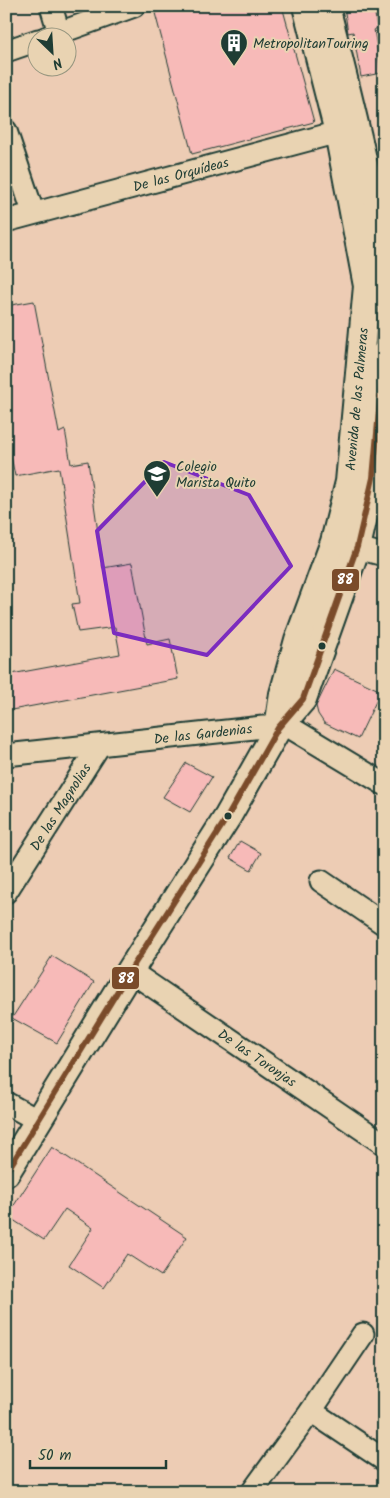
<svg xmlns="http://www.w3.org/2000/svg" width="390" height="1498" viewBox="0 0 390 1498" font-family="Kalam,sans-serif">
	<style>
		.building { fill: #f7bab8; stroke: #1f3d34 }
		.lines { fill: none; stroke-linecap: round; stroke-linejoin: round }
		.minor-casing { stroke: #1f3d34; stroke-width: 25 }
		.tertiary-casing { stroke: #1f3d34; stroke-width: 30 }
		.minor { stroke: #e9d3b2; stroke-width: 21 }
		.tertiary { stroke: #e9d3b2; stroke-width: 26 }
		.bus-1-casing { stroke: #e9d3b2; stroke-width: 10 }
		.bus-1 { stroke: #7a4b2a; stroke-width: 6 }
		.marked { fill: #7b2cbf; fill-opacity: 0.2; stroke: #7b2cbf; stroke-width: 4; stroke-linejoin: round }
		.bus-dot { fill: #1f3d34; stroke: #e9d3b2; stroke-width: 2 }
		.labels { text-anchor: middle; stroke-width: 4; stroke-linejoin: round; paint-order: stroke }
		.poi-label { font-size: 14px; fill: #1f3d34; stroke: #e9d3b2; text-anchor: start }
		.street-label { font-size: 14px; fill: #1f3d34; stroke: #e9d3b2 }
		.line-badge { stroke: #e9d3b2; stroke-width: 2 }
		.badge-label { font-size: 14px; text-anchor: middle; font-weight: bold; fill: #fff }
	</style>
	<rect width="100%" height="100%" fill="#edccb4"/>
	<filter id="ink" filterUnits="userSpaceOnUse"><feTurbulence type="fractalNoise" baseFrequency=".02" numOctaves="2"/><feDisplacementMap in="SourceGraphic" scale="10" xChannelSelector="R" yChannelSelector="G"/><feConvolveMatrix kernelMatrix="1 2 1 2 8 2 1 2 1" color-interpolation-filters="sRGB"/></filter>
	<g filter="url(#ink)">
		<g class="building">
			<polygon points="179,6 282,6 314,122 192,154 155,13"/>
			<polygon points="344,6 374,6 377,29 374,29 381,73 361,77 353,32 348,33"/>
			<polygon points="34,301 59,433 65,430 71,464 88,461 103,568 132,563 147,644 170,639 178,679 6,711 6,675 120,654 115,627 78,632 72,604 80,603 59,468 15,476 6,431 6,306"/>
			<polygon points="334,669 381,691 358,739 324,723 318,714 316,706"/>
			<polygon points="186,763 212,777 190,812 163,797"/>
			<polygon points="240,841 261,853 251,870 230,858"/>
			<polygon points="52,956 94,982 57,1043 12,1018"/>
			<polygon points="52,1147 187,1237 161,1276 127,1254 104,1288 69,1265 93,1228 65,1209 44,1240 7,1216"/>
		</g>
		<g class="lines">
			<defs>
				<g id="minor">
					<polyline points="51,6 59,33"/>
					<polyline points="45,38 134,6"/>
					<polyline points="6,51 38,40"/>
					<polyline points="6,131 33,212"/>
					<path id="s1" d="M 6,221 L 338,132 L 354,131"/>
					<polyline points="342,544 384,555"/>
					<path id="s2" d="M 6,755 L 263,727 L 291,728 L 384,784"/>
					<polyline points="321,881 384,924"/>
					<path id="s3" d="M 6,892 L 99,746"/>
					<path id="s4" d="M 130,971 L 384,1144"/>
					<polyline points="6,1103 37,1120"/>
					<polyline points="311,1411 384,1460"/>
					<polyline points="252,1492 311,1411 363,1334"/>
				</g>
				<g id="tertiary">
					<path d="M 326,6 C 348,95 372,185 384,276"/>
					<path id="s5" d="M 278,728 L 283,694 L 298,640 L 334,542 L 349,482 L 367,286 L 338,132 L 306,6"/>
					<polyline points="6,1173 130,971 228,816 278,728 303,699 357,547 373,478 384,355"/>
				</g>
			</defs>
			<use href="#minor" class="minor-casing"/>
			<use href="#tertiary" class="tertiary-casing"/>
			<use href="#minor" class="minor"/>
			<use href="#tertiary" class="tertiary"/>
			<defs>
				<polyline id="bus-1" points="6,1173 130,971 228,816 278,728 303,699 357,547 373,478 384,355"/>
			</defs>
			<use href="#bus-1" class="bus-1-casing"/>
			<use href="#bus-1" class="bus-1"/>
		</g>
	</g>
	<path class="marked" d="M 164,462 L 249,495 L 291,566 L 207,655 L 114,633 L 97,531 Z"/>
	<defs>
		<symbol id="building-pin" viewBox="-11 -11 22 30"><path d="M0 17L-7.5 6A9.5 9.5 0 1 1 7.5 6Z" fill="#1f3d34" stroke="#e9d3b2"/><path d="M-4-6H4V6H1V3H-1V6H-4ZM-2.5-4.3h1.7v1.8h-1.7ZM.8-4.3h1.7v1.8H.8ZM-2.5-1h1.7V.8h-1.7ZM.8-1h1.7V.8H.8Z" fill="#fff"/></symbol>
		<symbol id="school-pin" viewBox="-11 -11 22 30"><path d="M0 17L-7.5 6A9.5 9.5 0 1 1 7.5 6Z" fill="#1f3d34" stroke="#e9d3b2"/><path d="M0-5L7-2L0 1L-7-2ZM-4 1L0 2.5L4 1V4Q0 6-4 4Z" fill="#fff"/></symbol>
	</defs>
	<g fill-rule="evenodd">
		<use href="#building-pin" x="218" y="27" width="32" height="43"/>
		<use href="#school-pin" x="141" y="458" width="32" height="43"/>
	</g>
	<g class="bus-dot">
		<circle cx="322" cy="646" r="4.5"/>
		<circle cx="228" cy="816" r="4.5"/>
	</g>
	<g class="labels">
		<g class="poi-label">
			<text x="253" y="48">MetropolitanTouring</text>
			<text x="176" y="471">Colegio<tspan x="176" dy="16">Marista Quito</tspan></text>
		</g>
		<g class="street-label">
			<text dy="5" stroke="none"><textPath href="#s1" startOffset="181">De las Orquídeas</textPath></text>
			<text dy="5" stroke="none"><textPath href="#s5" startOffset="340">Avenida de las Palmeras</textPath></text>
			<text dy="5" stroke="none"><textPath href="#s2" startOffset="198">De las Gardenias</textPath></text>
			<text dy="5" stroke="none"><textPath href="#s3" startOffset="101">De las Magnolias</textPath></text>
			<text dy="5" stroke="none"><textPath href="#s4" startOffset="154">De las Toronjas</textPath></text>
		</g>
	</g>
	<g class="line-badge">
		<rect x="331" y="568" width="29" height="24" rx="5" fill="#7a4b2a"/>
		<rect x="111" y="966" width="29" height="24" rx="5" fill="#7a4b2a"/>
	</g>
	<g class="badge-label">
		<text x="345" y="584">88</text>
		<text x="126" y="983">88</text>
	</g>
	<rect width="390" height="1498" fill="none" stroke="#e9d3b2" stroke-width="25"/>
	<rect x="12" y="12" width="365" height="1473" fill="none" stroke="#1f3d34" stroke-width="2" filter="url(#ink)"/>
	<g transform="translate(52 52) rotate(155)"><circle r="24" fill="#e9d3b2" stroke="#989780"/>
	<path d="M0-4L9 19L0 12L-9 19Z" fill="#1f3d34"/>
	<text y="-8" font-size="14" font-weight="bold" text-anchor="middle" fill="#1f3d34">N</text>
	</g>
	<path d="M30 1460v8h136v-8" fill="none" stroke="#1f3d34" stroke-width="2.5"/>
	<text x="38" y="1460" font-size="15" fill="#1f3d34" stroke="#e9d3b2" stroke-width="4" paint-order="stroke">50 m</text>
</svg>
